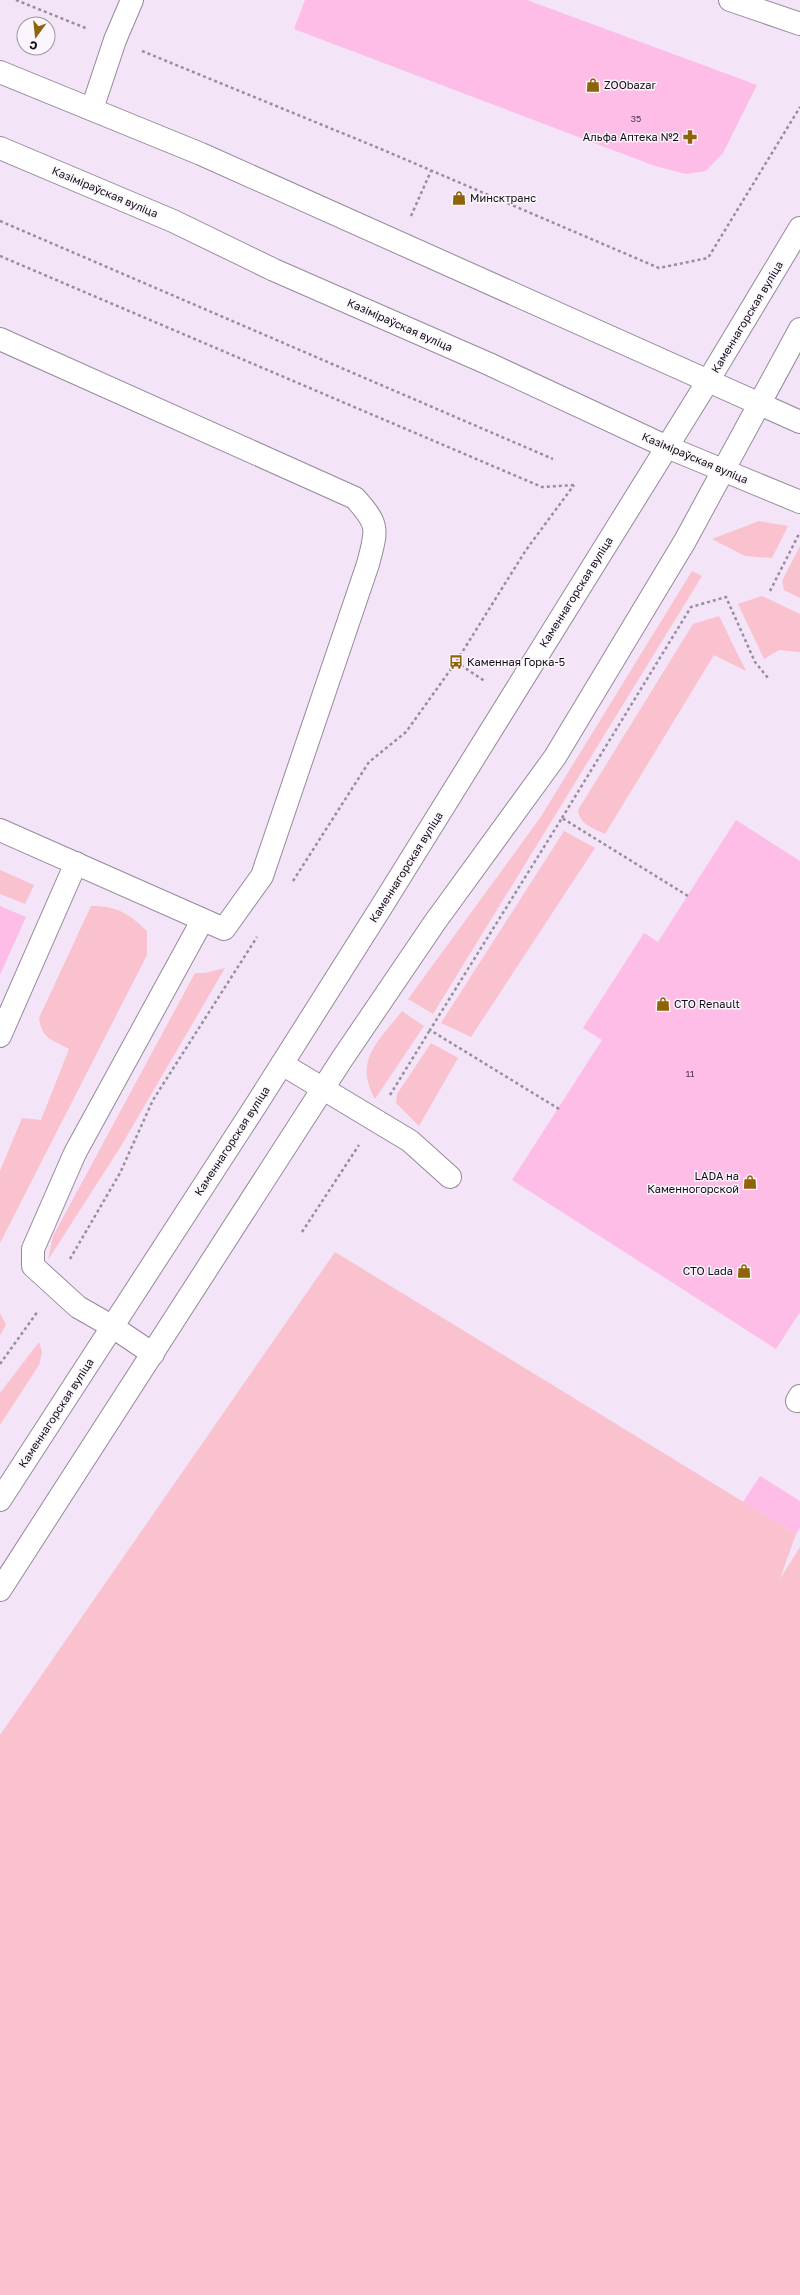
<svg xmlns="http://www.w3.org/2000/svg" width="800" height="2295" viewBox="0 0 800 2295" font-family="'Golos Text',sans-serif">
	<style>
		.green { fill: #fac2ce }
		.building { fill: #fdbde6 }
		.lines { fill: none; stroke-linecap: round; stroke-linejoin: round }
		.minor-casing { stroke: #96899b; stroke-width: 24 }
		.major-casing { stroke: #96899b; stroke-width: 24 }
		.path { stroke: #998e9d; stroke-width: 2.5; stroke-dasharray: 3 3; stroke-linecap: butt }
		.minor { stroke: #fff; stroke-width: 22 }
		.major { stroke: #fff; stroke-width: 22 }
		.labels { text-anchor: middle; stroke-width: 3; stroke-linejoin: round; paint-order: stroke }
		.number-label { font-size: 9px; fill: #4c3948 }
		.poi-label { font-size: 11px; fill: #110d13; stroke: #fbf5fd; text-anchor: start }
		.street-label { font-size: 11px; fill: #110d13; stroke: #fbf5fd }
	</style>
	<rect width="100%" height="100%" fill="#f3e4f8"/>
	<g class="green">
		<polygon points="759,521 788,526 772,558 745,556 712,539"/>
		<polygon points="800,546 800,598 784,590 782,581"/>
		<polygon points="692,571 702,576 433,1014 408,999 540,818"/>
		<polygon points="762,596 800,614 800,652 779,650 764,659 738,604"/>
		<path d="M 719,616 L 746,671 L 714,655 L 605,834 C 593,828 579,824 578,810 L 693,624 Z"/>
		<polygon points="564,831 595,848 471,1037 441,1023"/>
		<polygon points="0,870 34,885 25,904 0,894"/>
		<path d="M 91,906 C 117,906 128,913 147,931 L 147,955 L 0,1243 L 0,1171 L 22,1118 L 41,1120 L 69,1049 C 52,1039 42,1040 39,1018 Z"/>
		<polygon points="225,968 121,1146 48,1260 53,1236 195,973 205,973"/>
		<path d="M 402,1011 L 424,1026 L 375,1099 C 353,1060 379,1041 402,1011 Z"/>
		<polygon points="431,1043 458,1058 419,1126 396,1103 397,1094"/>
		<polygon points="335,1252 796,1534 780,1579 800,1547 800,2295 0,2295 0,1735"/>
		<polygon points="0,1313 6,1325 0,1335"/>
		<polygon points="39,1342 42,1352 39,1365 0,1425 0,1393"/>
	</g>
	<g class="building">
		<polygon points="305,0 527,0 757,85 723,153 706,171 686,174 655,166 294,29"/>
		<polygon points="736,820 800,861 800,1312 776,1349 512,1180 602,1040 583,1028 644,933 658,942"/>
		<polygon points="0,906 26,917 0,975"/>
		<polygon points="760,1476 800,1501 800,1528 796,1534 743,1502"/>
	</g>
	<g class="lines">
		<defs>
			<g id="minor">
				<polyline points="730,0 800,24"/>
				<polyline points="92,109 115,40 132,0"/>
				<path d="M 0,339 L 355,498 C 380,526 377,529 368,564 L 262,876 L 224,929 L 0,830"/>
				<polyline points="0,1036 76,863"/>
				<polyline points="282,1064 410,1141 450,1177"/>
				<polyline points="153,1354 113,1327 78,1307 33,1266 33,1249 75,1153 202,921"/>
				<polyline points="797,1401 800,1396"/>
			</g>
			<g id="major">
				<polyline points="0,72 201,154 800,422"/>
				<polyline points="0,148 173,221 274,270 489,364 667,447 800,502"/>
				<polyline points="0,1500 256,1105 380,909 708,381 800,228"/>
				<polyline points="0,1590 342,1059 435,922 555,757 685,541 800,329"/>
			</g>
		</defs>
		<use href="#minor" class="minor-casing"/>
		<use href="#major" class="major-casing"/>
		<g class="path">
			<polyline points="16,0 88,29"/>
			<polyline points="142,51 381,149 659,268 708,258 800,107"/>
			<polyline points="411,216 431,171"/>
			<polyline points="0,221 553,459"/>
			<polyline points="0,256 542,487 574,485"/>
			<polyline points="770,591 800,532"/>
			<polyline points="456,662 486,682"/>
			<polyline points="562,818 691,607 726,597 755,662 768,678"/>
			<polyline points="293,881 369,762 406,732 456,662 526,550 574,485"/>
			<polyline points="390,1095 430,1030"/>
			<polyline points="559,1109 430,1030 562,818 688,896"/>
			<polyline points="302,1232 359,1145"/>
			<polyline points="70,1259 120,1173 153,1100 257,937"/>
			<polyline points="0,1364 38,1311"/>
		</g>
		<use href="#minor" class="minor"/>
		<use href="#major" class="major"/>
	</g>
	<defs>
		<symbol id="shop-bare" viewBox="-9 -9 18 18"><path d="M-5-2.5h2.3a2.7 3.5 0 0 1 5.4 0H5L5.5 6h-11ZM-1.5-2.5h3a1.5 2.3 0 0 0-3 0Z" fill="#8f630a" stroke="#fbf5fd" stroke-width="2.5" paint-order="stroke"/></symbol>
		<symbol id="pharmacy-bare" viewBox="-9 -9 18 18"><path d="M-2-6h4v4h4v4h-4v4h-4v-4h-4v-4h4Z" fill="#8f630a" stroke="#fbf5fd" stroke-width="2.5" paint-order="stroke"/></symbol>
		<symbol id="bus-bare" viewBox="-9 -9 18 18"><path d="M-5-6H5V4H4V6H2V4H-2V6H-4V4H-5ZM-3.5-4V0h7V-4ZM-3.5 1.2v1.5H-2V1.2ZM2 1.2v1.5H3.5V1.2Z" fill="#8f630a" stroke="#fbf5fd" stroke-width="2.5" paint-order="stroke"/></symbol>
	</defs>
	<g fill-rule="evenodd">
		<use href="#shop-bare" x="583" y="75" width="20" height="20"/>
		<use href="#pharmacy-bare" x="680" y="127" width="20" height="20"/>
		<use href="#shop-bare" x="449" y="188" width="20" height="20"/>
		<use href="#bus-bare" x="446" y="652" width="20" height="20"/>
		<use href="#shop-bare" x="653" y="994" width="20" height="20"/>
		<use href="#shop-bare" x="740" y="1172" width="20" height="20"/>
		<use href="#shop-bare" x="734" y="1261" width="20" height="20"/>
	</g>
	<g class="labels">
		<g class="number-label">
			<text x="636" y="122">35</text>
			<text x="690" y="1077">11</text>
		</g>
		<g class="poi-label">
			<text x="604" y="89">ZOObazar</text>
			<text x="679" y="141" text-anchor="end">Альфа Аптека №2</text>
			<text x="470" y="202">Минсктранс</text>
			<text x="467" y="666">Каменная Горка-5</text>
			<text x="674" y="1008">СТО Renault</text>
			<text x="739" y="1180" text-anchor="end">LADA на<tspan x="739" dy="13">Каменногорской</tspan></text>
			<text x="733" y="1275" text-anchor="end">СТО Lada</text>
		</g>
		<g class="street-label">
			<text transform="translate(105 192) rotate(23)" y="4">Казіміраўская вуліца</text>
			<text transform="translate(747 317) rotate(-59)" y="4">Каменнагорская вуліца</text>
			<text transform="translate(400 325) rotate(24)" y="4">Казіміраўская вуліца</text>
			<text transform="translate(695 458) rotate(23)" y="4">Казіміраўская вуліца</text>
			<text transform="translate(576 592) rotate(-58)" y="4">Каменнагорская вуліца</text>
			<text transform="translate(406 867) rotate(-58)" y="4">Каменнагорская вуліца</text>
			<text transform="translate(232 1141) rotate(-57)" y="4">Каменнагорская вуліца</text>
			<text transform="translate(56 1413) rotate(-57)" y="4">Каменнагорская вуліца</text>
		</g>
	</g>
	<g transform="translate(36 36) rotate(195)"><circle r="19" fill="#fbf5fd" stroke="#9d989f"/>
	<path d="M0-3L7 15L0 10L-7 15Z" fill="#8f630a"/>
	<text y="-6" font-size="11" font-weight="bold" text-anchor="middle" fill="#110d13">С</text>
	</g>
</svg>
